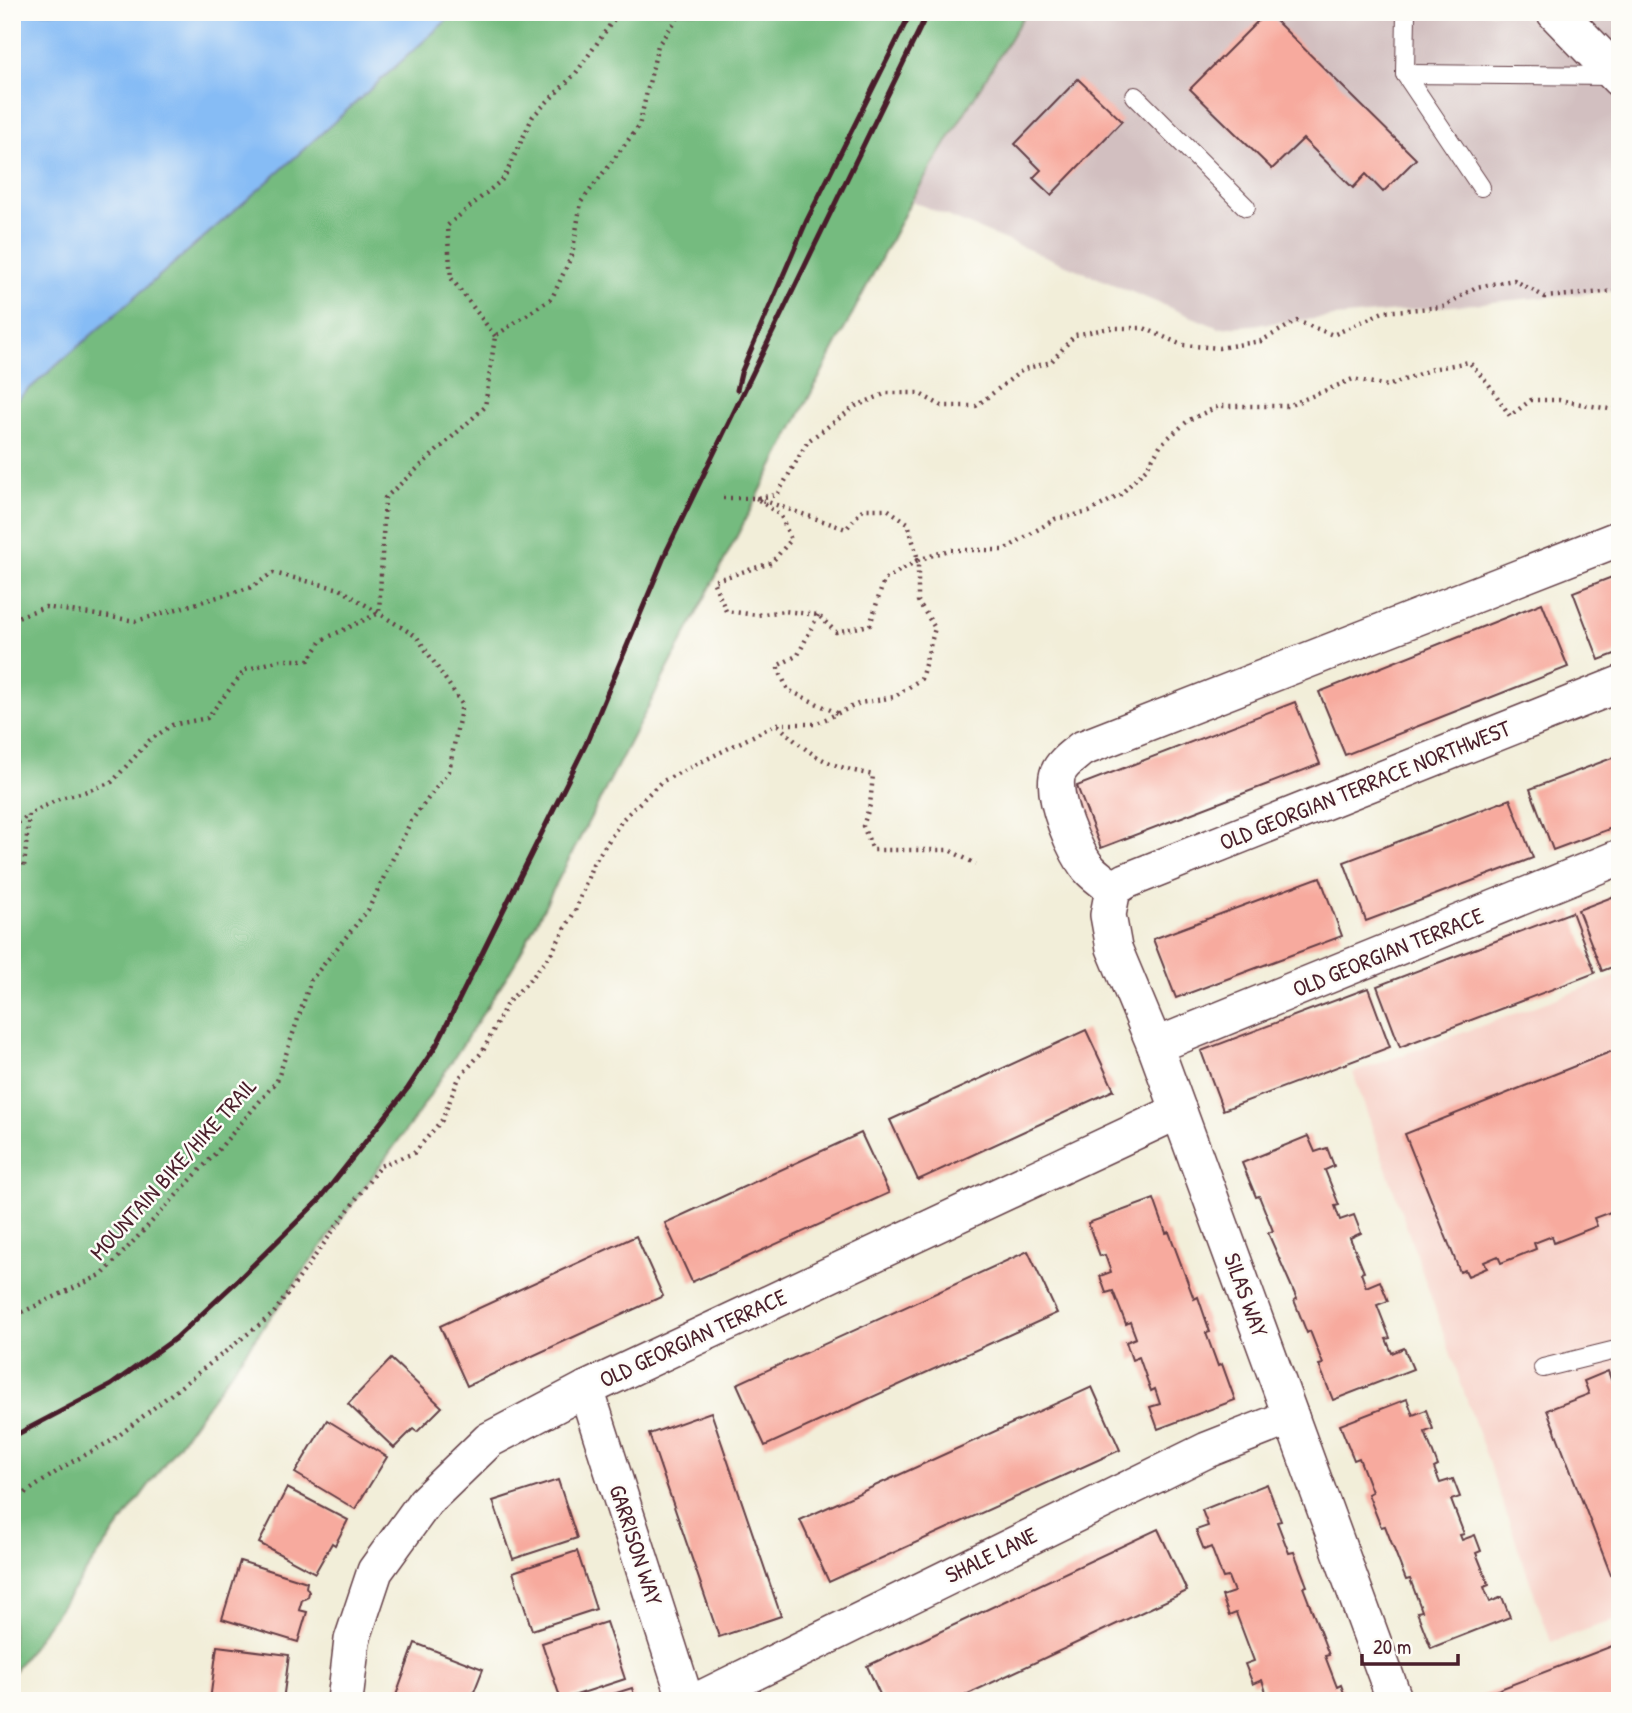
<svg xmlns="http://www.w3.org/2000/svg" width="1632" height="1713" viewBox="0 0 1632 1713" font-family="'Patrick Hand',sans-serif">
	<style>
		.built { fill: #f7d1c8 }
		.industrial { fill: #d2bfc0 }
		.forest { fill: #75bb7f; stroke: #606d55; stroke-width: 2 }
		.water { fill: #86bcf5; stroke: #686e90; stroke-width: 2 }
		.building { fill: #f7aa9e }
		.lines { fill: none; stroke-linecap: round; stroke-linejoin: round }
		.service-casing { stroke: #633e45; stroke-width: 20 }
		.minor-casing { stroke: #633e45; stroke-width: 38 }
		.secondary-casing { stroke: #633e45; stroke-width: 41 }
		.path { stroke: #633e45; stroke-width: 4.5; stroke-dasharray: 2 5; stroke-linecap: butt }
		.service { stroke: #fff; stroke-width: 18 }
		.minor { stroke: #fff; stroke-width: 35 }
		.secondary { stroke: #fff; stroke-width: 38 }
		.rail { stroke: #4a1f2b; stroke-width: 5 }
		.labels { text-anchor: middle; stroke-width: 5; stroke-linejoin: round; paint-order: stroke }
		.street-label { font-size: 23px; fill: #4a1f2b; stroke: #fdfcf7 }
	</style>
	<rect width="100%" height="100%" fill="#fdfcf7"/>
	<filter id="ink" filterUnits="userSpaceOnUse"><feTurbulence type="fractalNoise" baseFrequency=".0143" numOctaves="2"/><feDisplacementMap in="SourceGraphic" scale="14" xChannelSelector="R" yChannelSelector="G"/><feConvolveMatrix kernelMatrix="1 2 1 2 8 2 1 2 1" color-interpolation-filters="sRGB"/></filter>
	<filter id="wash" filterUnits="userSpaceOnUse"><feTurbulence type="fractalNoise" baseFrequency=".00686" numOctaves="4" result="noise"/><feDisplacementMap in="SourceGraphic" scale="28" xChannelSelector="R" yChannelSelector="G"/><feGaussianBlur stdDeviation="1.57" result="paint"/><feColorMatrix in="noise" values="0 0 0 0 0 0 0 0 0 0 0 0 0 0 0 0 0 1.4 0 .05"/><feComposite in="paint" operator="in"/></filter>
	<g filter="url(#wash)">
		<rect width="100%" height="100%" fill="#f2eed9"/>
		<polygon class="built" points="1620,975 1620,1618 1551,1642 1353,1073"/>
		<polygon class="industrial" points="1026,12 1620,12 1620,290 1219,328 911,201"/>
		<polygon class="forest" points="398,12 1026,12 911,201 514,965 419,1112 12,1674 12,384"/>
		<polygon class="water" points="12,12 456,12 272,178 12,404"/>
		<g id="blocks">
			<g class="building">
				<polygon points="1267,12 1416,159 1383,192 1366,174 1353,188 1303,139 1272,169 1190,89"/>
				<polygon points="1078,79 1122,121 1051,195 1033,178 1041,170 1015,144"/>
				<polygon points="1620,574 1620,652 1599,660 1573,592"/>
				<polygon points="1542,603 1568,667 1345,755 1319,692"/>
				<polygon points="1295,702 1320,764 1101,848 1077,786"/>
				<polygon points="1620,755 1620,825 1553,850 1530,789"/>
				<polygon points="1510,799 1533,858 1366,921 1344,862"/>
				<polygon points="1320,877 1342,936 1176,998 1153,939"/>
				<polygon points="1620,894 1620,964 1602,971 1578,910"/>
				<polygon points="1572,912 1595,973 1400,1047 1377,986"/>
				<polygon points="1368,988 1390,1047 1223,1110 1201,1051"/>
				<polygon points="1086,1030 1114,1090 918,1180 890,1120"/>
				<polygon points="1620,1048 1620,1217 1616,1219 1613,1211 1594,1218 1597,1226 1554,1243 1552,1236 1534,1243 1536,1249 1501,1263 1498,1256 1484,1262 1487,1268 1468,1276 1465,1270 1460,1272 1405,1134"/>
				<polygon points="861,1133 889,1193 692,1282 665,1223"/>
				<polygon points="1308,1136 1315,1152 1327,1148 1334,1166 1325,1170 1339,1205 1335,1206 1340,1220 1354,1215 1361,1233 1350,1238 1364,1272 1361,1273 1366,1287 1380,1281 1388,1301 1377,1305 1390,1338 1386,1339 1392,1353 1404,1348 1413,1369 1333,1400 1319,1365 1323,1364 1310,1331 1307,1333 1294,1300 1297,1299 1268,1233 1273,1231 1259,1196 1256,1197 1242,1163"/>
				<polygon points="1154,1199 1166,1233 1169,1232 1194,1299 1198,1297 1210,1332 1206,1333 1218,1366 1222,1364 1235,1400 1158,1429 1150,1407 1160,1404 1155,1389 1151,1391 1139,1357 1132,1360 1126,1342 1136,1338 1130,1322 1126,1324 1113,1291 1106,1293 1100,1276 1111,1272 1105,1255 1100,1256 1088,1223"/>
				<polygon points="636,1236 663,1296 467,1386 440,1326"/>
				<polygon points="1028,1251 1057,1313 765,1446 737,1384"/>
				<polygon points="391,1359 442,1407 417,1432 413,1429 394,1448 348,1404"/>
				<polygon points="1608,1371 1613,1385 1620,1382 1620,1572 1611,1575 1547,1410 1589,1394 1584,1381"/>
				<polygon points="1092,1387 1120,1450 829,1582 800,1520"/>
				<polygon points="1407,1399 1413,1415 1426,1410 1433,1429 1425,1432 1438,1466 1434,1468 1440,1483 1453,1479 1460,1497 1451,1500 1464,1534 1460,1535 1462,1540 1475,1535 1481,1551 1476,1553 1489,1585 1484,1587 1490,1602 1502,1597 1510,1617 1431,1648 1417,1612 1422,1611 1410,1579 1406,1580 1385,1526 1381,1527 1368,1494 1372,1492 1359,1458 1354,1460 1340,1425"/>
				<polygon points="711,1412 781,1616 719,1637 649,1434"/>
				<polygon points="327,1420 387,1457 355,1509 295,1473"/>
				<polygon points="558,1480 577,1538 513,1559 493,1501"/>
				<polygon points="1267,1484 1281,1521 1277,1522 1289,1553 1294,1552 1307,1586 1303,1587 1329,1655 1325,1656 1337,1687 1341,1685 1347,1701 1269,1701 1262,1680 1253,1684 1245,1664 1254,1661 1236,1613 1229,1616 1222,1596 1234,1592 1228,1577 1223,1578 1211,1547 1204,1550 1196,1530 1208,1526 1202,1510"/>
				<polygon points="287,1488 348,1520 335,1545 332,1543 315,1573 259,1543"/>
				<polygon points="1158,1529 1187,1591 953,1701 883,1701 867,1666"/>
				<polygon points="577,1551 596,1609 532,1630 513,1572"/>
				<polygon points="240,1561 307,1582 306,1587 309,1592 308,1597 302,1600 299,1610 307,1612 298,1642 222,1619"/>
				<polygon points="606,1622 625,1679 561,1700 542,1643"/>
				<polygon points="415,1643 483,1669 474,1692 479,1701 394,1701"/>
				<polygon points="1620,1643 1620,1701 1469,1701"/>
				<polygon points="217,1646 289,1655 283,1701 210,1701"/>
				<polygon points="632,1688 636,1701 594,1701 594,1700"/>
			</g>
		</g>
	</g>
	<g filter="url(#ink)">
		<use href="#blocks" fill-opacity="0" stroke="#633e45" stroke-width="2"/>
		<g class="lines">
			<defs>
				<g id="service">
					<polyline points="1406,12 1405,74 1481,187"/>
					<polyline points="1405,74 1612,76"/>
					<polyline points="1135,96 1246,207"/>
					<polyline points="1543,1368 1620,1349"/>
				</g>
				<g id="minor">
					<polyline points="1113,889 1108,915 1114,948 1155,1046 1395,1701"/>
					<path d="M 1113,889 C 1106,883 1098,878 1091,871 C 1075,855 1050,795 1058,773 C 1062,763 1073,756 1081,749 L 1620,538"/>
					<polyline points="1113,889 1126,881 1620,684"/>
					<polyline points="1155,1046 1620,857"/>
					<polyline points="586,1389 686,1701"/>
					<polyline points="345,1701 352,1640 375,1571 425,1502 489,1440 586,1389 1179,1111"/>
					<polyline points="696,1701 1207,1450 1291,1417"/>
				</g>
				<polyline id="secondary" points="1556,12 1620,78"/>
			</defs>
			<use href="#service" class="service-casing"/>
			<use href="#minor" class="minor-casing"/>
			<use href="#secondary" class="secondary-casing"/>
			<g class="path">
				<polyline points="495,336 451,278 447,226 504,178 533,116 576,73 619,12"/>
				<polyline points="723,498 756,498 777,495 808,441 856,406 887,393 918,393 942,406 976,406 1024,369 1051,362 1075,335 1110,328 1144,328 1182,345 1219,348 1261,341 1297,321 1333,335 1383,312 1443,307 1476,287 1514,280 1545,297 1616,291 1620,294"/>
				<polygon points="756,498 846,529 863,509 887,509 908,523 918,560 884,580 870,625 836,632 818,615 784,611 757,615 726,611 713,581 771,563 791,540 781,516"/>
				<polyline points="818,615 798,655 777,666 788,690 837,713"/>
				<polyline points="12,619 45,607 136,621 252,587 273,573 340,589 417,637 462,704 449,771 411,821 368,910 311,980 277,1081 213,1156 103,1274 12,1317"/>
				<path d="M 778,725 C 811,757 828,766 873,775 L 870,805 L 863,826 L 873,850 L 949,850 L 976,864"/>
				<polyline points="12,827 29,815"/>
				<polyline points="12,871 24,867 29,814 61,798 84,792 112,782 150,740 172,725 207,718 245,670 280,660 309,660 322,640 379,613 385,498 485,407 495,336 552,298 572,255 581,202 639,126 658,45 682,12"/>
				<polyline points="12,1497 24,1494 68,1464 113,1440 273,1314 380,1166 414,1153 442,1120 459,1078 483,1051 507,1003 531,979 552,952 575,911 593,864 623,819 661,782 777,724 815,724 860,703 894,697 921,679 935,628 918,601 918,560 949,550 1004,550 1055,519 1089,512 1120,495 1147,468 1161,444 1189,420 1219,406 1288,406 1353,379 1388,386 1432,369 1469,362 1490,386 1510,416 1531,400 1559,400 1620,411"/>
			</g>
			<use href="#service" class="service"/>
			<use href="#minor" class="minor"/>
			<use href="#secondary" class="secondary"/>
			<g class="rail">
				<polyline points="737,390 741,373 807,220 911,12"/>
				<polyline points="12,1437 111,1385 176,1338 235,1283 320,1199 408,1088 437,1044 586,744 667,550 928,12"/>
			</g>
		</g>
	</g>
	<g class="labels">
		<g class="street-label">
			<text transform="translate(1365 785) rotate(-22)" y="8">OLD GEORGIAN TERRACE NORTHWEST</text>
			<text transform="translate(1388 952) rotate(-22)" y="8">OLD GEORGIAN TERRACE</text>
			<text transform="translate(173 1169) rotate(-48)" y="8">MOUNTAIN BIKE/HIKE TRAIL</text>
			<text transform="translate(1246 1295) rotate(70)" y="8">SILAS WAY</text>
			<text transform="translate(693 1338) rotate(-25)" y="8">OLD GEORGIAN TERRACE</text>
			<text transform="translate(636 1545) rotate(72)" y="8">GARRISON WAY</text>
			<text transform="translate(991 1555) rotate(-26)" y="8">SHALE LANE</text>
		</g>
	</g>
	<rect width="1632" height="1713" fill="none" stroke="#fdfcf7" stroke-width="42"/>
	<path d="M1362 1654v10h96v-10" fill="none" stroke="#4a1f2b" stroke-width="3.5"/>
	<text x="1373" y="1654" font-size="21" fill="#4a1f2b" stroke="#fdfcf7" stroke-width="5" paint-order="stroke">20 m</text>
</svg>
